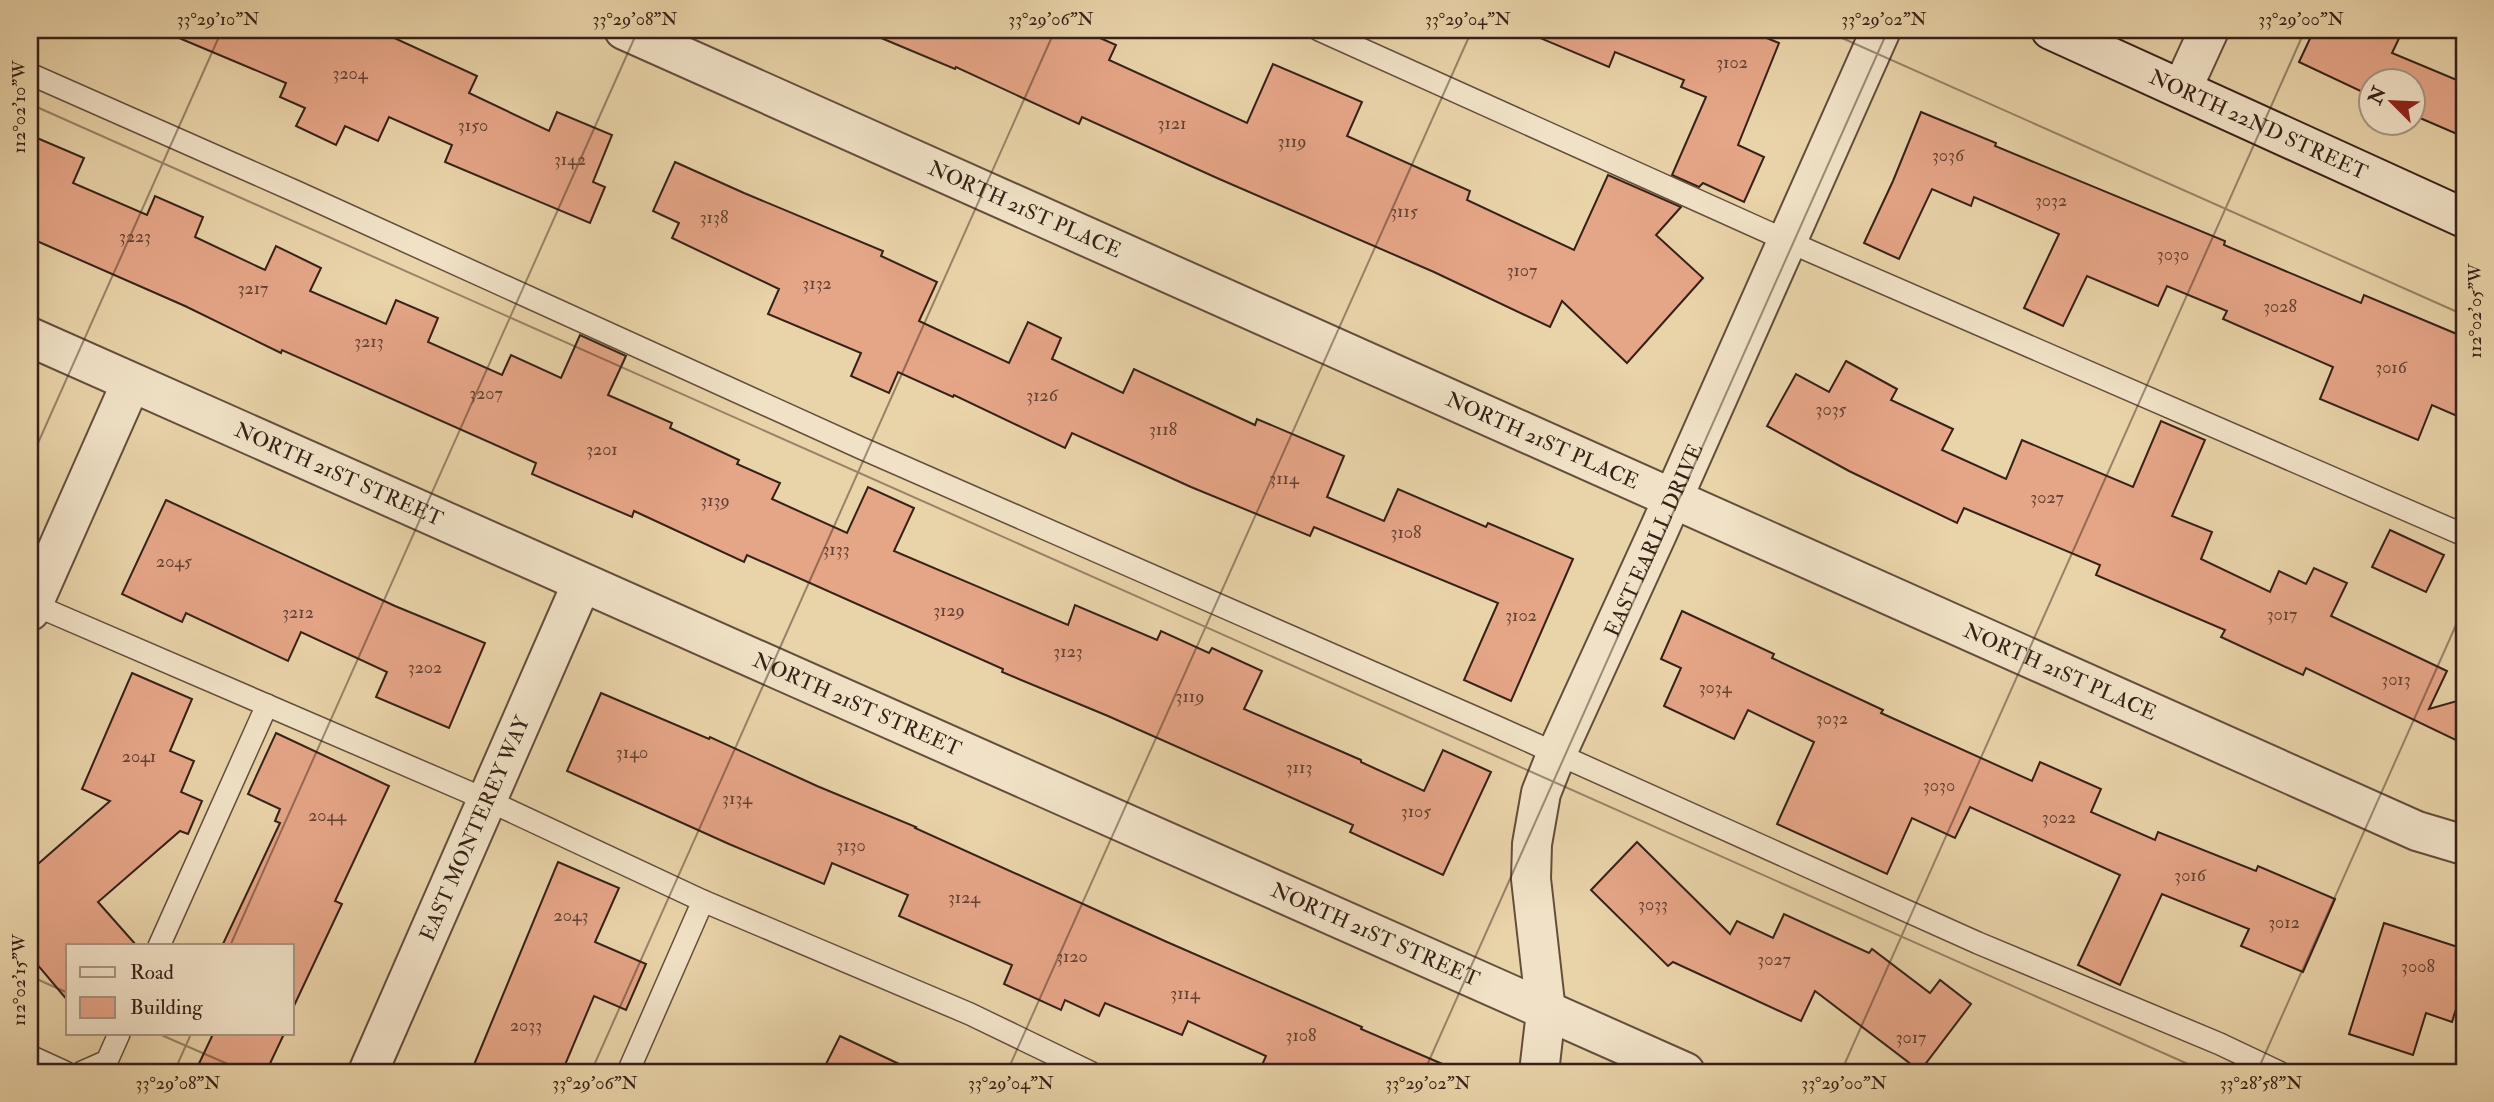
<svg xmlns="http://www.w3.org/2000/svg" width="2494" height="1102" viewBox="0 0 2494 1102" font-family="'IM FELL Double Pica',serif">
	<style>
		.building { fill: #e5a587; stroke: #362117; stroke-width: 2 }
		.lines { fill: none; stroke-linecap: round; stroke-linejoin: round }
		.lane-casing { stroke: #634e3c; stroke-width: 24 }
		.street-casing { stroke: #634e3c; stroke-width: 42 }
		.secondary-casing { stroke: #362117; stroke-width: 42 }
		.lane { stroke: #f1e2c7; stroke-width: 21 }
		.street { stroke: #f1e2c7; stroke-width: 38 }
		.secondary { stroke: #f1e2c7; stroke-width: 38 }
		.ticks { fill: none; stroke: #362117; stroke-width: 2; stroke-opacity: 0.45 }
		.labels { text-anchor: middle; stroke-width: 5; stroke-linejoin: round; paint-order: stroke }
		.number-label { font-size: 18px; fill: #624233 }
		.street-label { font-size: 21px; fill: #362117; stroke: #f1e2c7 }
		.neatline { fill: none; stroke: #362117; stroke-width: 2.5 }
		.ticks-label { font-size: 18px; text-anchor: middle; fill: #362117 }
	</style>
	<rect width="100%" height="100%" fill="#e9d3a9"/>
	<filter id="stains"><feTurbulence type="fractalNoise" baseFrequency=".00286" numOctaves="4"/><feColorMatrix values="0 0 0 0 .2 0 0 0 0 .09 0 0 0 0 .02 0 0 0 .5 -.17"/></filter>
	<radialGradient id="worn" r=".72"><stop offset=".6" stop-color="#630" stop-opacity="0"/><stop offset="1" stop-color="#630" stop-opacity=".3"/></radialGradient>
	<g class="building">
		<polygon points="160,30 377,30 477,76 469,93 549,131 557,112 612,135 593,182 605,187 590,223 445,162 452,145 389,117 378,141 345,126 336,145 296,126 305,108 280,97 286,83"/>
		<polygon points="862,30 1082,30 1116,45 1109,60 1247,123 1273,64 1362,102 1347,136 1470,191 1467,200 1574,250 1608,175 1681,207 1656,235 1703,278 1627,363 1562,301 1550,327 1434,272 1217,178 1082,117 1079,124 956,67 955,69"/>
		<polygon points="1521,30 1747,30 1779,43 1738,145 1764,157 1744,202 1703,183 1699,187 1672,175 1706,97 1681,87 1684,80 1615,52 1609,67"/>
		<polygon points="2314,30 2403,30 2392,53 2464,83 2464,137 2413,115 2413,80 2371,80 2371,96 2299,62"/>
		<polygon points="1921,112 1996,143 1995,146 2225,241 2224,245 2361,303 2364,295 2464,337 2464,419 2432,405 2418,440 2320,399 2333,367 2223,319 2227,311 2167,286 2158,306 2087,276 2063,326 2024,308 2059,234 1974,197 1971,206 1932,189 1899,259 1864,243 1893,181"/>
		<polygon points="30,135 84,158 73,183 147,215 155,196 203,217 195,237 265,270 276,246 321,268 310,291 386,324 396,300 438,318 428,342 502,375 511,355 561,378 580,335 626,356 608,395 672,423 670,428 739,460 737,464 780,483 772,499 847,533 868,487 914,508 894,551 1068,625 1075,605 1157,640 1161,631 1209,653 1212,648 1262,671 1244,709 1361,760 1361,762 1424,791 1443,750 1491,772 1443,875 1350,832 1353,825 1108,716 1002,672 1003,669 747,555 744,562 634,511 632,517 532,474 536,463 282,350 281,353 185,306 30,238"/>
		<polygon points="675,162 744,193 883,251 881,256 937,282 919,321 1009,363 1028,322 1061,338 1052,359 1123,393 1134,369 1255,425 1257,419 1344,456 1327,497 1384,521 1398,489 1486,527 1488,523 1573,559 1511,701 1464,680 1498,603 1314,527 1310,536 1191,487 1072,433 1065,448 954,395 953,397 898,372 889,393 851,376 861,353 768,314 779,289 672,238 679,223 653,211"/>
		<polygon points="1846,361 1897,389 1891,400 1953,429 1942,450 2006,479 2022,440 2133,487 2161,421 2205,440 2172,516 2212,532 2201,559 2270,592 2279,571 2306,584 2314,568 2347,583 2331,616 2447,671 2429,709 2464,699 2464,744 2306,668 2303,675 2221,637 2225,630 2096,575 2100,565 1964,508 1957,523 1849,471 1767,426 1796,374 1829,392"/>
		<polygon points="166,500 395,606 485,643 449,728 376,697 387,672 301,632 288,661 186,613 182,622 122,594"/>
		<polygon points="2390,530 2444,555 2426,592 2372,567"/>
		<polygon points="1682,611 1774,654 1772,658 1883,710 1881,713 2032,781 2040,762 2101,789 2091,812 2155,840 2158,832 2256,871 2258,866 2335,899 2303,972 2241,946 2249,929 2162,894 2120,985 2078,965 2120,875 1970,807 1955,838 1912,818 1887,874 1777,824 1814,742 1748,710 1734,739 1664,706 1681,668 1661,659"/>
		<polygon points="132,673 192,699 170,751 194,761 181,792 202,801 188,834 180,831 98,902 137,946 68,946 68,1001 30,956 30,871 110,801 82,789"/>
		<polygon points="601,693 709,739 710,737 817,786 916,827 915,828 1167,942 1362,1027 1361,1029 1461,1072 1259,1072 1266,1056 1188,1021 1182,1035 1105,1003 1099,1016 1065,1000 1061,1010 1004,984 1012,965 899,916 908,895 832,863 824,884 729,844 567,771"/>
		<polygon points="276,733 389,786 335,901 342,904 292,1010 292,946 222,946 280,823 275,821 280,809 248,794"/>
		<polygon points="1637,842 1730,934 1737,921 1773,938 1784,914 1869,953 1872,949 1930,993 1940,980 1971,1004 1920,1071 1815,991 1801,1021 1673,962 1668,966 1591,890"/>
		<polygon points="558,862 619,888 595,942 646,964 626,1010 594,996 562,1072 471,1072"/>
		<polygon points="2384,923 2464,949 2464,983 2452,1022 2426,1013 2413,1055 2349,1034"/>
		<polygon points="213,1034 284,1034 266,1072 195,1072"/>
		<polygon points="840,1036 916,1072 822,1072"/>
	</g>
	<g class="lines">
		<defs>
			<g id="lane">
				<polyline points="1319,30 1812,252 2464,535"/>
				<polyline points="30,74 297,192 861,448 1495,726 1978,943 2220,1044 2279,1072"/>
				<polyline points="30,603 487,800 703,901 970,1014 1090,1072"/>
				<polyline points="159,946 267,705"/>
				<polyline points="30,1056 65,1072"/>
				<polyline points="82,1072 107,1061 119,1034"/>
				<polyline points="628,1072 703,901"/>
			</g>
			<g id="street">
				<path id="s1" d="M 624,30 L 2417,831 L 2464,845"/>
				<polyline points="2182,89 2209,30"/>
				<path id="s2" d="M 30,337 L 1685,1072"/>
				<polyline points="30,611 131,383"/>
				<path id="s3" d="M 368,1072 L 582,583"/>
				<path id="s4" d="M 1539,1072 L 1546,1012 L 1531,879 L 1532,844 L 1541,793 L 1556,755 L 1657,534 L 1881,30"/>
			</g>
			<g id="secondary">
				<path id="s5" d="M 2051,30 L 2464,218"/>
			</g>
		</defs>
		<use href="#lane" class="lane-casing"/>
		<use href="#street" class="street-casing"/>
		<use href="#secondary" class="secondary-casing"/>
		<use href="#lane" class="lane"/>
		<use href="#street" class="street"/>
		<use href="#secondary" class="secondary"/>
	</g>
	<path class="ticks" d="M 1824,30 L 2464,315M 30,104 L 2206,1072M 30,461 L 222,30M 230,946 L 638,30M 30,976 L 68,993M 159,1034 L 246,1072M 174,1072 L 191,1034M 591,1072 L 1055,30M 1007,1072 L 1472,30M 1424,1072 L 1888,30M 1841,1072 L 2305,30M 2257,1072 L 2464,607"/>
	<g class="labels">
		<g class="number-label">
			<text x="1732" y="68">3102</text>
			<text x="350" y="79">3204</text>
			<text x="1172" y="129">3121</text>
			<text x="473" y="131">3150</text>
			<text x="1292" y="147">3119</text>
			<text x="1948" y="161">3036</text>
			<text x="570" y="165">3142</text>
			<text x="2051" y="206">3032</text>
			<text x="1404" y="217">3115</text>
			<text x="714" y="223">3138</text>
			<text x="135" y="242">3223</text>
			<text x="2173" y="260">3030</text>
			<text x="1522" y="276">3107</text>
			<text x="817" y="289">3132</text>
			<text x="253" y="294">3217</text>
			<text x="2280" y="312">3028</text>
			<text x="369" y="347">3213</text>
			<text x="2391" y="373">3016</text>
			<text x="486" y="399">3207</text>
			<text x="1042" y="401">3126</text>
			<text x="1831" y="415">3035</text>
			<text x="1163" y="435">3118</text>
			<text x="602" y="455">3201</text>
			<text x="1284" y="484">3114</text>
			<text x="2047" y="503">3027</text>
			<text x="715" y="506">3139</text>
			<text x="1406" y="538">3108</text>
			<text x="836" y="555">3133</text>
			<text x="174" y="567">2045</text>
			<text x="949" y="616">3129</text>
			<text x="298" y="618">3212</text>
			<text x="2282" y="620">3017</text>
			<text x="1521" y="621">3102</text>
			<text x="1068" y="657">3123</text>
			<text x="425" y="673">3202</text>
			<text x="2396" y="685">3013</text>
			<text x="1715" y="693">3034</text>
			<text x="1190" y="702">3119</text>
			<text x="1832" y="724">3032</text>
			<text x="632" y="758">3140</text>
			<text x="139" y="762">2041</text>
			<text x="1299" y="773">3113</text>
			<text x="1939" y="791">3030</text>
			<text x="737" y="804">3134</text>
			<text x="1416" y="817">3105</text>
			<text x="327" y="821">2044</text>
			<text x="2059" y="823">3022</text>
			<text x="851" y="851">3130</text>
			<text x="2190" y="881">3016</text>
			<text x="964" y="903">3124</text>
			<text x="1653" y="910">3033</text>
			<text x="571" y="921">2043</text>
			<text x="2284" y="928">3012</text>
			<text x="1072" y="962">3120</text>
			<text x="1774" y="965">3027</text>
			<text x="2418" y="972">3008</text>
			<text x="1185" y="999">3114</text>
			<text x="526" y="1031">2033</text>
			<text x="1301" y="1041">3108</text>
			<text x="1911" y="1043">3017</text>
		</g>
		<g class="street-label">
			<text dy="7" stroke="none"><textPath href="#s5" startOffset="228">NORTH 22ND STREET</textPath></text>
			<text dy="7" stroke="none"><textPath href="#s1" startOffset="439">NORTH 21ST PLACE</textPath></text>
			<text dy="7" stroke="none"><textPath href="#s1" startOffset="1006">NORTH 21ST PLACE</textPath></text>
			<text dy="7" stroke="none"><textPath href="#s2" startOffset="338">NORTH 21ST STREET</textPath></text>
			<text dy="7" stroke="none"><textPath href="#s4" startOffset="558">EAST EARLL DRIVE</textPath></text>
			<text dy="7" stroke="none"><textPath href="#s1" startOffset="1573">NORTH 21ST PLACE</textPath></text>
			<text dy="7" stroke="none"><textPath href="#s2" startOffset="905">NORTH 21ST STREET</textPath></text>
			<text dy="7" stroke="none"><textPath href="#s3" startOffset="266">EAST MONTEREY WAY</textPath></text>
			<text dy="7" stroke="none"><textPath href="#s2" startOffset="1472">NORTH 21ST STREET</textPath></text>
		</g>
	</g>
	<rect width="2494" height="1102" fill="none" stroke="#e9d3a9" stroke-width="77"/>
	<rect x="66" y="944" width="228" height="91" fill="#f1e2c7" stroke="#a69581" stroke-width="2"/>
	<rect x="80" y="967" width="35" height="10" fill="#f1e2c7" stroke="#a69581" stroke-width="2"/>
	<text x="130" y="979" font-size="21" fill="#362117">Road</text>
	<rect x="80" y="997" width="35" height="21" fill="#e5a587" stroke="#a69581" stroke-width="2"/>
	<text x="130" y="1014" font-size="21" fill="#362117">Building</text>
	<g transform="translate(2392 102) rotate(294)"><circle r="33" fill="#f1e2c7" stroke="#a69581" stroke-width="2"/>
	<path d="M0-5L12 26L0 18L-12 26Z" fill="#8f2418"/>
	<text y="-10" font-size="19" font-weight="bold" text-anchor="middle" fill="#362117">N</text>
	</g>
	<rect x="38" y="38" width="2418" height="1026" class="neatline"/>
	<g class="ticks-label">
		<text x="218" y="25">33°29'10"N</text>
		<text x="635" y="25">33°29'08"N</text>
		<text x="1051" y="25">33°29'06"N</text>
		<text x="1468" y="25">33°29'04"N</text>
		<text x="1884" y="25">33°29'02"N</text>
		<text x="2301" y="25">33°29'00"N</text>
		<text transform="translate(19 107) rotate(-90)" y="6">112°02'10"W</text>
		<text transform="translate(2475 311) rotate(-90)" y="6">112°02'05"W</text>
		<text transform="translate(19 980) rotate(-90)" y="6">112°02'15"W</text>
		<text x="178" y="1089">33°29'08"N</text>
		<text x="595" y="1089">33°29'06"N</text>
		<text x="1011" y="1089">33°29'04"N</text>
		<text x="1428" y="1089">33°29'02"N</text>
		<text x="1844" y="1089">33°29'00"N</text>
		<text x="2261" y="1089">33°28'58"N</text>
	</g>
	<rect width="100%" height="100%" filter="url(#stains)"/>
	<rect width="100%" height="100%" fill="url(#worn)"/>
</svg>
